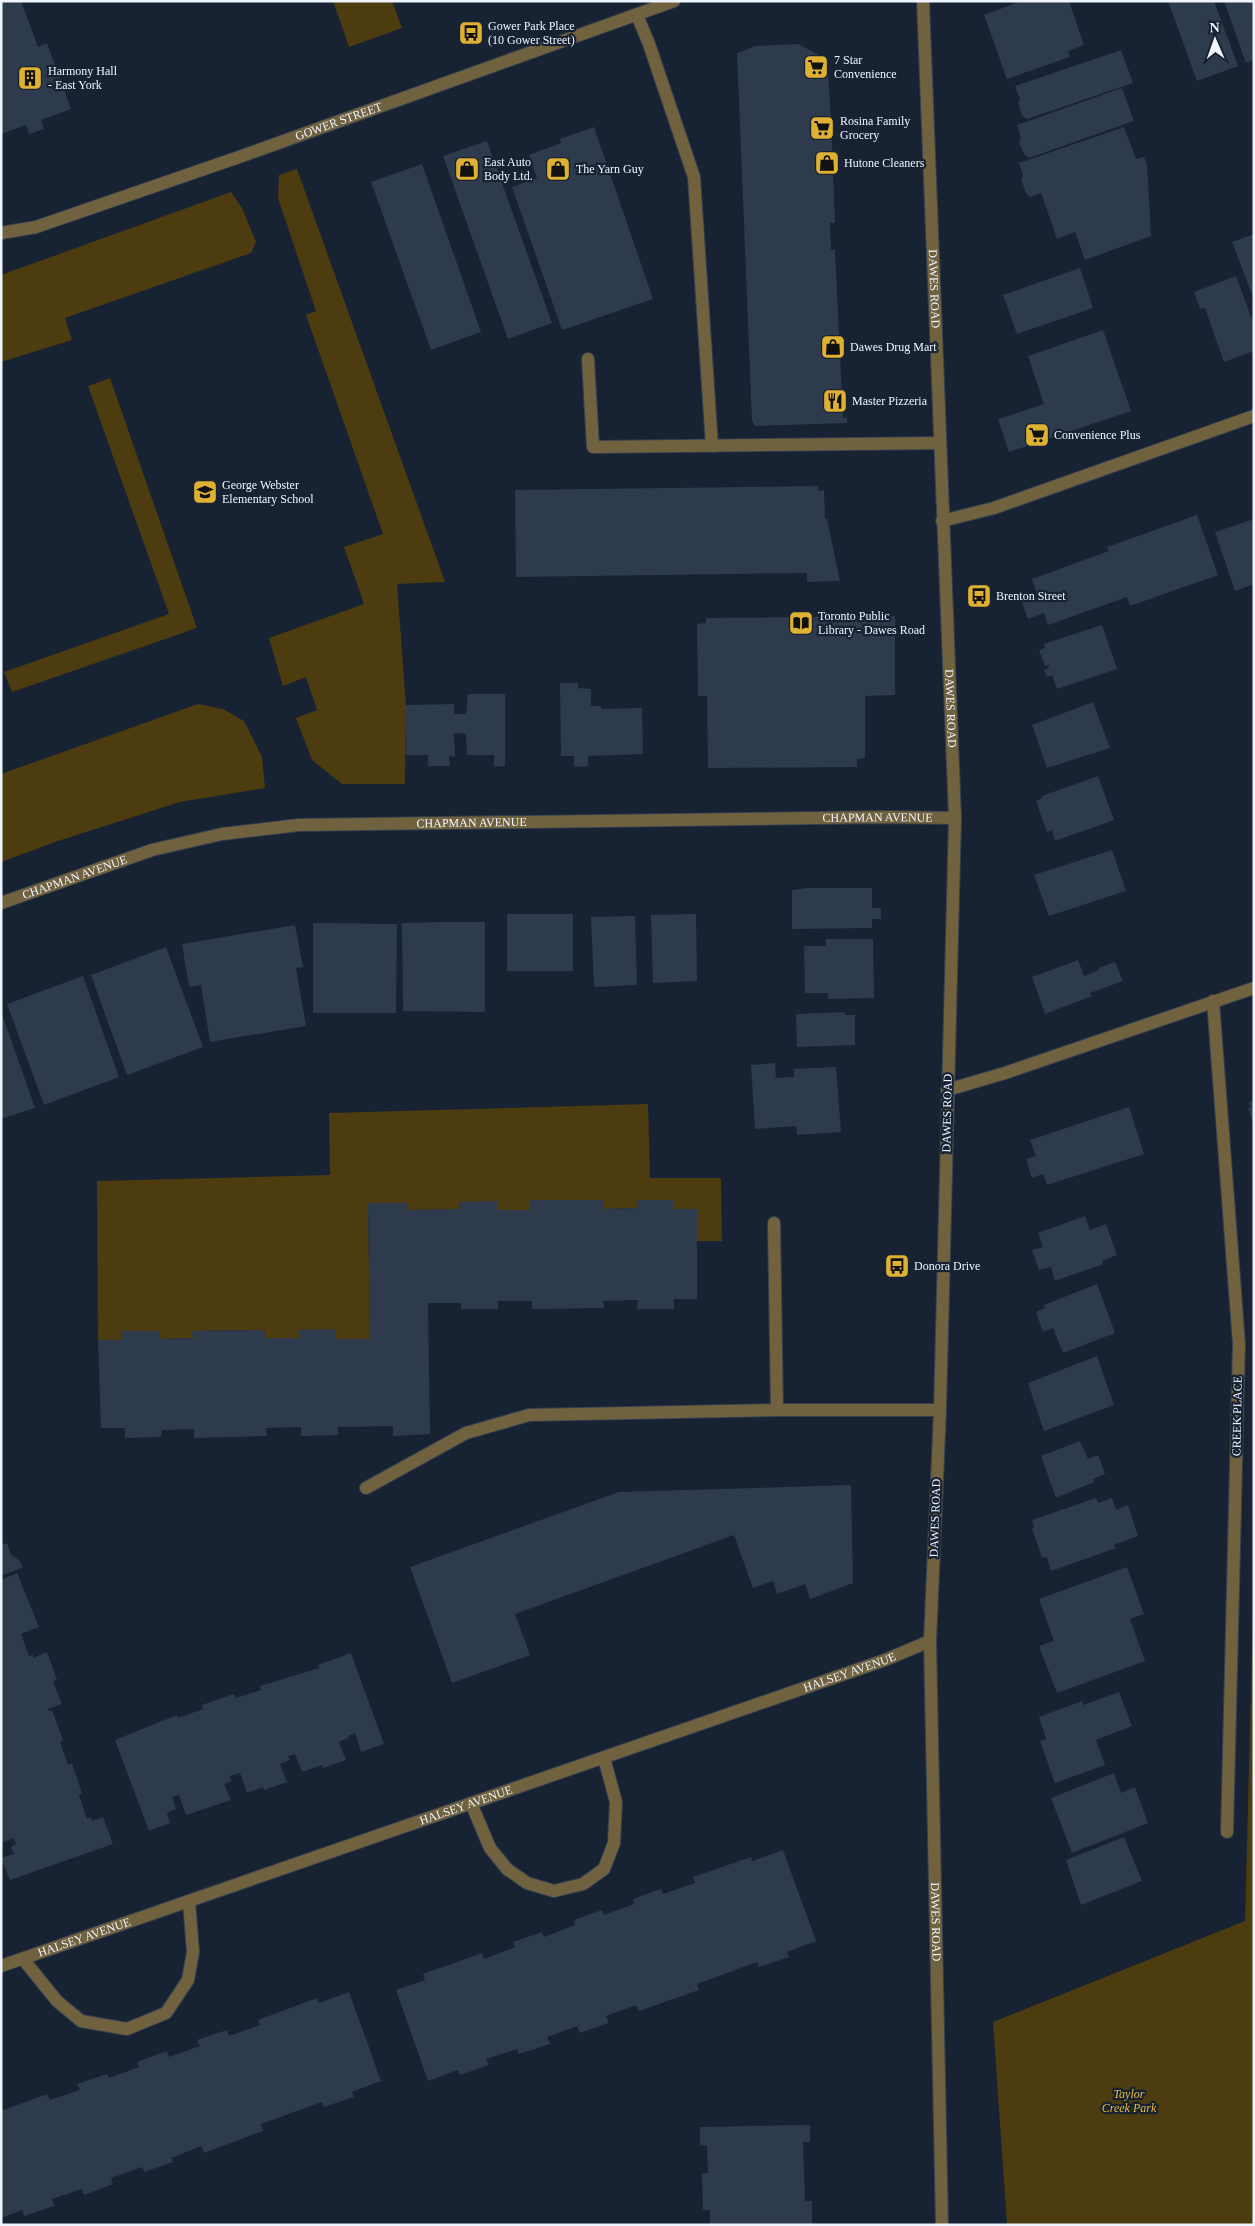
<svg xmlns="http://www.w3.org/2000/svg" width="1255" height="2226" viewBox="0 0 1255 2226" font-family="Georgia,serif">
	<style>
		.green { fill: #4c3c0f }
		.building { fill: #2e3b4d }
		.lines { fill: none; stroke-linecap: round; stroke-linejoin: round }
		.minor-casing { stroke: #35404f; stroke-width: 14 }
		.minor { stroke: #71623f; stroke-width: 12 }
		.labels { text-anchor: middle; stroke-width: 4.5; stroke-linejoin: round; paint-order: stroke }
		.poi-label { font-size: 12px; fill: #eff5fe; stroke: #172233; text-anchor: start }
		.street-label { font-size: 12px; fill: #eff5fe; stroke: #172233 }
		.park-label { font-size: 12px; font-style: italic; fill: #ecbc36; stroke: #172233 }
	</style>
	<rect width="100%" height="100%" fill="#172233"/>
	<g class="green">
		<polygon points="333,1 392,1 402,28 349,47"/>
		<polygon points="297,169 445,582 397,584 406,705 405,784 342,784 312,760 296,718 317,710 306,677 283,686 269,638 364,604 344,547 383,534 306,315 316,311 278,198 279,175"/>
		<polygon points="231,192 242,208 256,242 251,253 65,318 72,340 1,362 1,275"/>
		<polygon points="110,378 197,628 12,692 4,672 169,614 88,386"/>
		<polygon points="198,704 223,709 244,721 262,757 265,788 180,802 58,841 1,862 1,774"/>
		<polygon points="648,1104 650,1178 721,1178 722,1241 697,1241 697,1209 673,1209 673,1200 637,1200 637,1208 604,1209 604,1200 531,1200 530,1210 497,1210 497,1201 459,1203 460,1209 406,1210 407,1204 368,1204 370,1339 336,1339 336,1330 299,1330 299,1338 265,1338 264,1330 193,1331 193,1338 159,1339 158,1331 122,1331 122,1340 98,1340 97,1181 330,1175 329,1113"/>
		<polygon points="1254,1575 1254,2225 1007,2225 993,2022 1245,1921"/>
	</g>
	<g class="building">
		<polygon points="1,1 21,1 38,47 47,43 71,109 41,120 44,129 29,134 26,125 1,134"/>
		<polygon points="1021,1 1069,1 1084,45 1068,51 1070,57 1007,79 984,15"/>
		<polygon points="1168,1 1214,1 1238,66 1197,81"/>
		<polygon points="1224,1 1254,1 1254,60 1246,63"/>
		<polygon points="798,44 827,59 831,119 835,223 830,223 831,250 835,250 843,418 847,418 847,423 755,426 752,420 737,53 756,46"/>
		<polygon points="1121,50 1133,83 1027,119 1022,116 1018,103 1020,99 1015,86"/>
		<polygon points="1122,88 1134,121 1029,158 1024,154 1019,142 1021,138 1017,125"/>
		<polygon points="594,127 653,299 562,330 512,187 537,178 529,155 561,143 560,139"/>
		<polygon points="1124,127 1136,159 1144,157 1147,164 1151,236 1085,260 1075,232 1057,239 1041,193 1030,197 1026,193 1021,180 1023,176 1019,163"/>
		<polygon points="487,141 552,323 508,339 443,156"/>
		<polygon points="422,164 481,332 431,350 371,182"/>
		<polygon points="1254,234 1254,300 1232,242"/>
		<polygon points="1080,268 1093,308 1017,334 1003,295"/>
		<polygon points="1236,276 1254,325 1254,351 1224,362 1205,308 1200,309 1194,292"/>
		<polygon points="1103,330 1131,411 1009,452 998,419 1044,404 1028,356"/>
		<polygon points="818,486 818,491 824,490 825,519 827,519 840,581 807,582 807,573 516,577 515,490"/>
		<polygon points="1197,515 1218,575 1130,606 1127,597 1048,625 1044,613 1028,619 1021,600 1037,594 1032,579 1109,551 1107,547"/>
		<polygon points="1254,519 1254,584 1235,591 1215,532"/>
		<polygon points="895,616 895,695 865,696 865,758 857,759 857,767 708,768 707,696 698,696 697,624 706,623 706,618"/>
		<polygon points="1102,625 1117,669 1057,689 1052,675 1047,677 1044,670 1049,667 1049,665 1045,666 1039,650 1045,648 1044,644"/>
		<polygon points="560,683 578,683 578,688 591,689 591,706 601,706 602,709 642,708 643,754 588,756 588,766 574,767 574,756 561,756"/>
		<polygon points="468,694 505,694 505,766 494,767 494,755 467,755 466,734 454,733 455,757 449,756 450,766 428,766 428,755 406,755 406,705 454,704 454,714 466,714"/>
		<polygon points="1093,702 1110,748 1047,768 1032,725"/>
		<polygon points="1098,776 1114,820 1055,841 1052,830 1047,832 1036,801 1042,798 1042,796"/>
		<polygon points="1112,850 1126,891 1049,916 1034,875"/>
		<polygon points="808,888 872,888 872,908 881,908 881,919 872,919 872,928 792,929 792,890"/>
		<rect x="507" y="914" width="66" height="57"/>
		<polygon points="696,914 697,981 653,983 651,915"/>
		<polygon points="635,916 637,985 594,987 591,917"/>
		<polygon points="443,922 485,922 485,1012 403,1011 402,923"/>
		<polygon points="313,923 397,924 396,1013 313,1013"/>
		<polygon points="295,925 303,967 296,968 306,1026 210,1042 201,985 189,987 182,944"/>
		<polygon points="826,939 873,939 874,998 828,999 828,993 805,993 804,946 826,946"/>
		<polygon points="166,947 203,1047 127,1075 91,975"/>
		<polygon points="1078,960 1084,976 1099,970 1098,968 1115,962 1123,981 1090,993 1092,996 1045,1014 1032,977"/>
		<polygon points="83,976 119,1077 44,1105 7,1004"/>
		<polygon points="845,1012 845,1015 855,1015 855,1045 797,1047 796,1014"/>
		<polygon points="2,1014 35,1108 1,1119 1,1015"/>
		<polygon points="775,1063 776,1078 794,1077 794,1069 836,1067 841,1132 797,1135 796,1126 755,1129 751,1065"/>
		<polygon points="1254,1100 1254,1124 1253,1124 1248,1108 1251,1107 1249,1102"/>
		<polygon points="1129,1107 1144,1154 1047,1185 1043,1174 1032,1178 1026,1159 1036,1156 1030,1140"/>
		<polygon points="530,1200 604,1200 604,1209 637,1208 637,1200 673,1200 673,1209 697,1209 697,1299 674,1299 674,1309 637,1309 638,1300 603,1301 604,1308 532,1309 532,1301 498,1301 498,1309 461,1309 461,1303 428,1303 430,1434 393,1436 393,1426 338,1427 338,1435 301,1436 301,1427 266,1428 267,1436 194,1438 194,1429 162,1430 161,1437 125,1438 125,1428 101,1428 98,1340 122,1340 122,1331 159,1331 159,1339 193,1338 192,1331 264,1330 265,1338 299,1338 298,1330 336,1329 336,1339 370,1339 368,1203 407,1203 406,1210 460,1209 459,1202 497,1201 497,1210 530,1210"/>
		<polygon points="1085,1216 1090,1230 1106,1224 1117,1255 1102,1261 1103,1264 1055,1281 1051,1267 1039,1270 1032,1250 1043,1247 1038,1233"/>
		<polygon points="1097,1284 1115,1333 1063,1353 1053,1328 1043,1332 1036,1312 1045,1308 1044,1305"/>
		<polygon points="1097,1356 1114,1405 1044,1431 1028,1383"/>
		<polygon points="1080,1441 1088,1459 1098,1455 1105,1474 1093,1479 1094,1482 1056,1498 1041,1456"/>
		<polygon points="851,1485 853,1583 810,1599 805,1584 777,1594 773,1581 753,1588 734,1535 515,1614 530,1655 452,1683 410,1567 619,1492"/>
		<polygon points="1096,1498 1098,1503 1112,1498 1116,1510 1128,1505 1138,1536 1114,1545 1116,1548 1051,1571 1047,1557 1042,1558 1032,1528 1034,1527 1032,1520"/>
		<polygon points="7,1543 11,1555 19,1560 23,1567 1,1576 1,1545"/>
		<polygon points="1127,1567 1144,1614 1130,1619 1145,1661 1057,1693 1039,1646 1054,1641 1039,1599"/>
		<polygon points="17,1573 39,1627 21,1634 29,1656 33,1655 33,1658 47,1652 57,1680 53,1681 62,1704 48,1709 49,1711 52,1710 63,1740 60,1742 68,1765 72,1763 82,1793 79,1795 87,1819 91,1817 92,1821 103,1817 113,1844 10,1880 1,1858 14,1854 11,1847 16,1844 14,1838 1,1843 1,1580"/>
		<polygon points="351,1653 384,1744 361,1752 355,1733 348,1736 349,1738 339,1742 346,1760 323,1768 322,1765 302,1772 295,1754 288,1756 290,1760 280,1764 287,1782 264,1790 263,1787 247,1793 240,1773 230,1776 232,1781 224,1784 231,1800 186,1815 179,1795 172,1797 176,1809 167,1813 170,1823 149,1831 115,1740 177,1715 178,1718 203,1709 202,1705 234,1694 236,1698 261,1690 260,1686 319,1668 318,1665"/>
		<polygon points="1119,1692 1132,1726 1096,1740 1105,1765 1055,1783 1040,1741 1046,1739 1039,1717 1082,1701 1083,1705"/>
		<polygon points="1114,1773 1121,1793 1135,1787 1148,1823 1072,1853 1051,1798"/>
		<polygon points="1124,1837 1142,1881 1081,1905 1066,1860"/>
		<polygon points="783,1850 816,1941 787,1952 789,1957 759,1967 757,1962 697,1984 699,1990 639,2011 636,2005 606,2016 609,2023 580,2033 577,2026 547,2037 550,2044 519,2054 517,2049 486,2059 489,2065 460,2075 458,2070 428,2081 396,1990 425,1980 423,1974 482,1953 484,1959 515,1947 513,1942 542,1932 544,1937 575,1925 574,1920 602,1910 604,1915 634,1904 633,1899 661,1889 663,1894 695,1883 693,1877 751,1857 752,1861"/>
		<polygon points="349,1992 381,2081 352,2092 354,2097 324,2107 322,2102 261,2124 263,2131 204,2153 202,2146 171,2158 173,2162 144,2172 142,2167 111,2178 113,2184 84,2195 82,2189 52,2199 54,2206 24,2216 22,2210 1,2218 1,2111 47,2094 50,2100 80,2090 77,2084 107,2074 109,2078 139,2067 137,2062 167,2051 169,2057 200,2046 197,2040 227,2030 229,2036 260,2025 258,2020 317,1998 319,2003"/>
		<polygon points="810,2125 810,2142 803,2142 805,2201 812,2201 812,2225 710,2225 710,2210 703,2210 702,2173 708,2173 707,2146 700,2145 700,2127"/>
	</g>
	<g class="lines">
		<defs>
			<g id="minor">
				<path id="s1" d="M 923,1 L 955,818 L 940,1410 L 930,1641 L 942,2225"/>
				<polyline points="637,15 649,44 694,177 712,446"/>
				<path id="s2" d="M 1,233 L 36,227 L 242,156 L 674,1"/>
				<polyline points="588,359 593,447 939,443"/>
				<polyline points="942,521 994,508 1254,416"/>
				<path id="s3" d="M 1,903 L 152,850 L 222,834 L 299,825 L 885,817 L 955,818"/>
				<polyline points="1213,1001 1239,1344 1227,1832"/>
				<polyline points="947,1090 1005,1073 1254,988"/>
				<polyline points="774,1223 777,1410"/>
				<polyline points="366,1488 466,1433 529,1415 777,1410 940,1410"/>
				<polyline points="471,1803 490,1848 507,1869 527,1883 554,1891 583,1884 604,1869 614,1843 616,1802 604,1758"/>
				<polyline points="23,1959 57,2001 81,2021 127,2029 166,2013 188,1980 193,1952 189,1901"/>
				<path id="s4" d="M 1,1966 L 885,1660 L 930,1641"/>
			</g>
		</defs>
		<use href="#minor" class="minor-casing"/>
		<use href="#minor" class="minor"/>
	</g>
	<defs>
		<symbol id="bus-square" viewBox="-11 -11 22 22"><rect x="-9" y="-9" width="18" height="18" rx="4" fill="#deb133" stroke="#172233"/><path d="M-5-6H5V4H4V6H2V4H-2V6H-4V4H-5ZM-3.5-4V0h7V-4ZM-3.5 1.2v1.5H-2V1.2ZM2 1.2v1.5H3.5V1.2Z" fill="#111"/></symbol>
		<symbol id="supermarket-square" viewBox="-11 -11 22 22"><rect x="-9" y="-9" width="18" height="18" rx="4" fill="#deb133" stroke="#172233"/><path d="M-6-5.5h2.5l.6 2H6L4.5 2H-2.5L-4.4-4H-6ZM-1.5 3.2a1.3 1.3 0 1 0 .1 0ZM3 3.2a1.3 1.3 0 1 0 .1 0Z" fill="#111"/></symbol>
		<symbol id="building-square" viewBox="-11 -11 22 22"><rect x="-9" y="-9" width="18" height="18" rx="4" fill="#deb133" stroke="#172233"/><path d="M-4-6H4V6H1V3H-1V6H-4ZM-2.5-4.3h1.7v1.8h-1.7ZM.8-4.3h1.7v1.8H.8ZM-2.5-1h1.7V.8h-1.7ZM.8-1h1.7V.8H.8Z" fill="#111"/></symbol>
		<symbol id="shop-square" viewBox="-11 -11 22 22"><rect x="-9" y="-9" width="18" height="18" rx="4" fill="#deb133" stroke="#172233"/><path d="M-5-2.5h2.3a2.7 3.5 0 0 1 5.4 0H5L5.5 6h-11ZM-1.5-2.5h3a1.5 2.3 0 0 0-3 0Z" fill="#111"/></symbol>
		<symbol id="restaurant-square" viewBox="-11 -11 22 22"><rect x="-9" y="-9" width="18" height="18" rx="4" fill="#deb133" stroke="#172233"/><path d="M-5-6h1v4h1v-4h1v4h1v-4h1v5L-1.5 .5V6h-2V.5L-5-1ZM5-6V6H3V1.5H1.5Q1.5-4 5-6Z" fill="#111"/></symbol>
		<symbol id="school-square" viewBox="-11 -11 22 22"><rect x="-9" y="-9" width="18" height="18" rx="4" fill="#deb133" stroke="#172233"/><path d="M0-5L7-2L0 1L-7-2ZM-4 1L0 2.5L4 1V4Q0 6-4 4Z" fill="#111"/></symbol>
		<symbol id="library-square" viewBox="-11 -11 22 22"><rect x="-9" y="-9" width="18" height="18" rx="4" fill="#deb133" stroke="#172233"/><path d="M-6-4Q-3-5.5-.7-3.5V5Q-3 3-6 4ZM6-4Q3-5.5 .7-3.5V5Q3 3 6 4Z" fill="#111"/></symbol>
	</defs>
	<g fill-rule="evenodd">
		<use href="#bus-square" x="457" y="19" width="28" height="28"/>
		<use href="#supermarket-square" x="802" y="53" width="28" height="28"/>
		<use href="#building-square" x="16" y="64" width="28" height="28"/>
		<use href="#supermarket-square" x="808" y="114" width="28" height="28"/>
		<use href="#shop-square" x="813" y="149" width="28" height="28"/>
		<use href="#shop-square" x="453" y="155" width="28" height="28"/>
		<use href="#shop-square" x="544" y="155" width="28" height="28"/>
		<use href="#shop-square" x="819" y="333" width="28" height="28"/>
		<use href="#restaurant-square" x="821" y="387" width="28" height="28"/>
		<use href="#supermarket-square" x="1023" y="421" width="28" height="28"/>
		<use href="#school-square" x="191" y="478" width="28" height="28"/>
		<use href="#bus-square" x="965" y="582" width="28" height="28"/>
		<use href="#library-square" x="787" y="609" width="28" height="28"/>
		<use href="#bus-square" x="883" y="1252" width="28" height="28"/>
	</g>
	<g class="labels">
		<g class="poi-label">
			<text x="488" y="30">Gower Park Place<tspan x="488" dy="14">(10 Gower Street)</tspan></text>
			<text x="834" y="64">7 Star<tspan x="834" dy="14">Convenience</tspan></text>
			<text x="48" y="75">Harmony Hall<tspan x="48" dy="14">- East York</tspan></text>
			<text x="840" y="125">Rosina Family<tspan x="840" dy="14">Grocery</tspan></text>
			<text x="484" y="166">East Auto<tspan x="484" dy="14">Body Ltd.</tspan></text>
			<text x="844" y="167">Hutone Cleaners</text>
			<text x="576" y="173">The Yarn Guy</text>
			<text x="850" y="351">Dawes Drug Mart</text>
			<text x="852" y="405">Master Pizzeria</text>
			<text x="1054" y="439">Convenience Plus</text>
			<text x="222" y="489">George Webster<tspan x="222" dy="14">Elementary School</tspan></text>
			<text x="996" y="600">Brenton Street</text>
			<text x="818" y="620">Toronto Public<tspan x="818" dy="14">Library - Dawes Road</tspan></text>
			<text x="914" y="1270">Donora Drive</text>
		</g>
		<g class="street-label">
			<text dy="4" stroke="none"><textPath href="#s2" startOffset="356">GOWER STREET</textPath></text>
			<text dy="4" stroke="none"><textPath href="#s1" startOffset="288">DAWES ROAD</textPath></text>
			<text dy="4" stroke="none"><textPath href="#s1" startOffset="708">DAWES ROAD</textPath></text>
			<text dy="4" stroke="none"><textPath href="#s3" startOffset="888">CHAPMAN AVENUE</textPath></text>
			<text dy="4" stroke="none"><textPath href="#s3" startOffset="482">CHAPMAN AVENUE</textPath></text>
			<text dy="4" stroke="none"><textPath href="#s3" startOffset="78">CHAPMAN AVENUE</textPath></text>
			<text transform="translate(947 1113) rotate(-89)" y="4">DAWES ROAD</text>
			<text transform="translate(1237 1416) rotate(-89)" y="4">CREEK PLACE</text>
			<text transform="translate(935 1518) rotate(-88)" y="4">DAWES ROAD</text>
			<text dy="4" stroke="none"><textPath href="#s4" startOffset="898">HALSEY AVENUE</textPath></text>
			<text dy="4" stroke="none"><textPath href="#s4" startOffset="492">HALSEY AVENUE</textPath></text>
			<text dy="4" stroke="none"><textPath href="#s1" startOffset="1922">DAWES ROAD</textPath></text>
			<text dy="4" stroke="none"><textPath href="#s4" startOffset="88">HALSEY AVENUE</textPath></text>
		</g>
		<g class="park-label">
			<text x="1129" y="2098">Taylor<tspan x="1129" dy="14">Creek Park</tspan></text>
		</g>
	</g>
	<rect width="1255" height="2226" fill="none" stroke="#eff5fe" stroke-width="5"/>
	<g transform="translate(1215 40) rotate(358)" stroke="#172233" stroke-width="4" paint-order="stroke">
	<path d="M0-4L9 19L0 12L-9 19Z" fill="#eff5fe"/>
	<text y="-8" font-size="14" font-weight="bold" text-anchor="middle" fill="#eff5fe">N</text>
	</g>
</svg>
